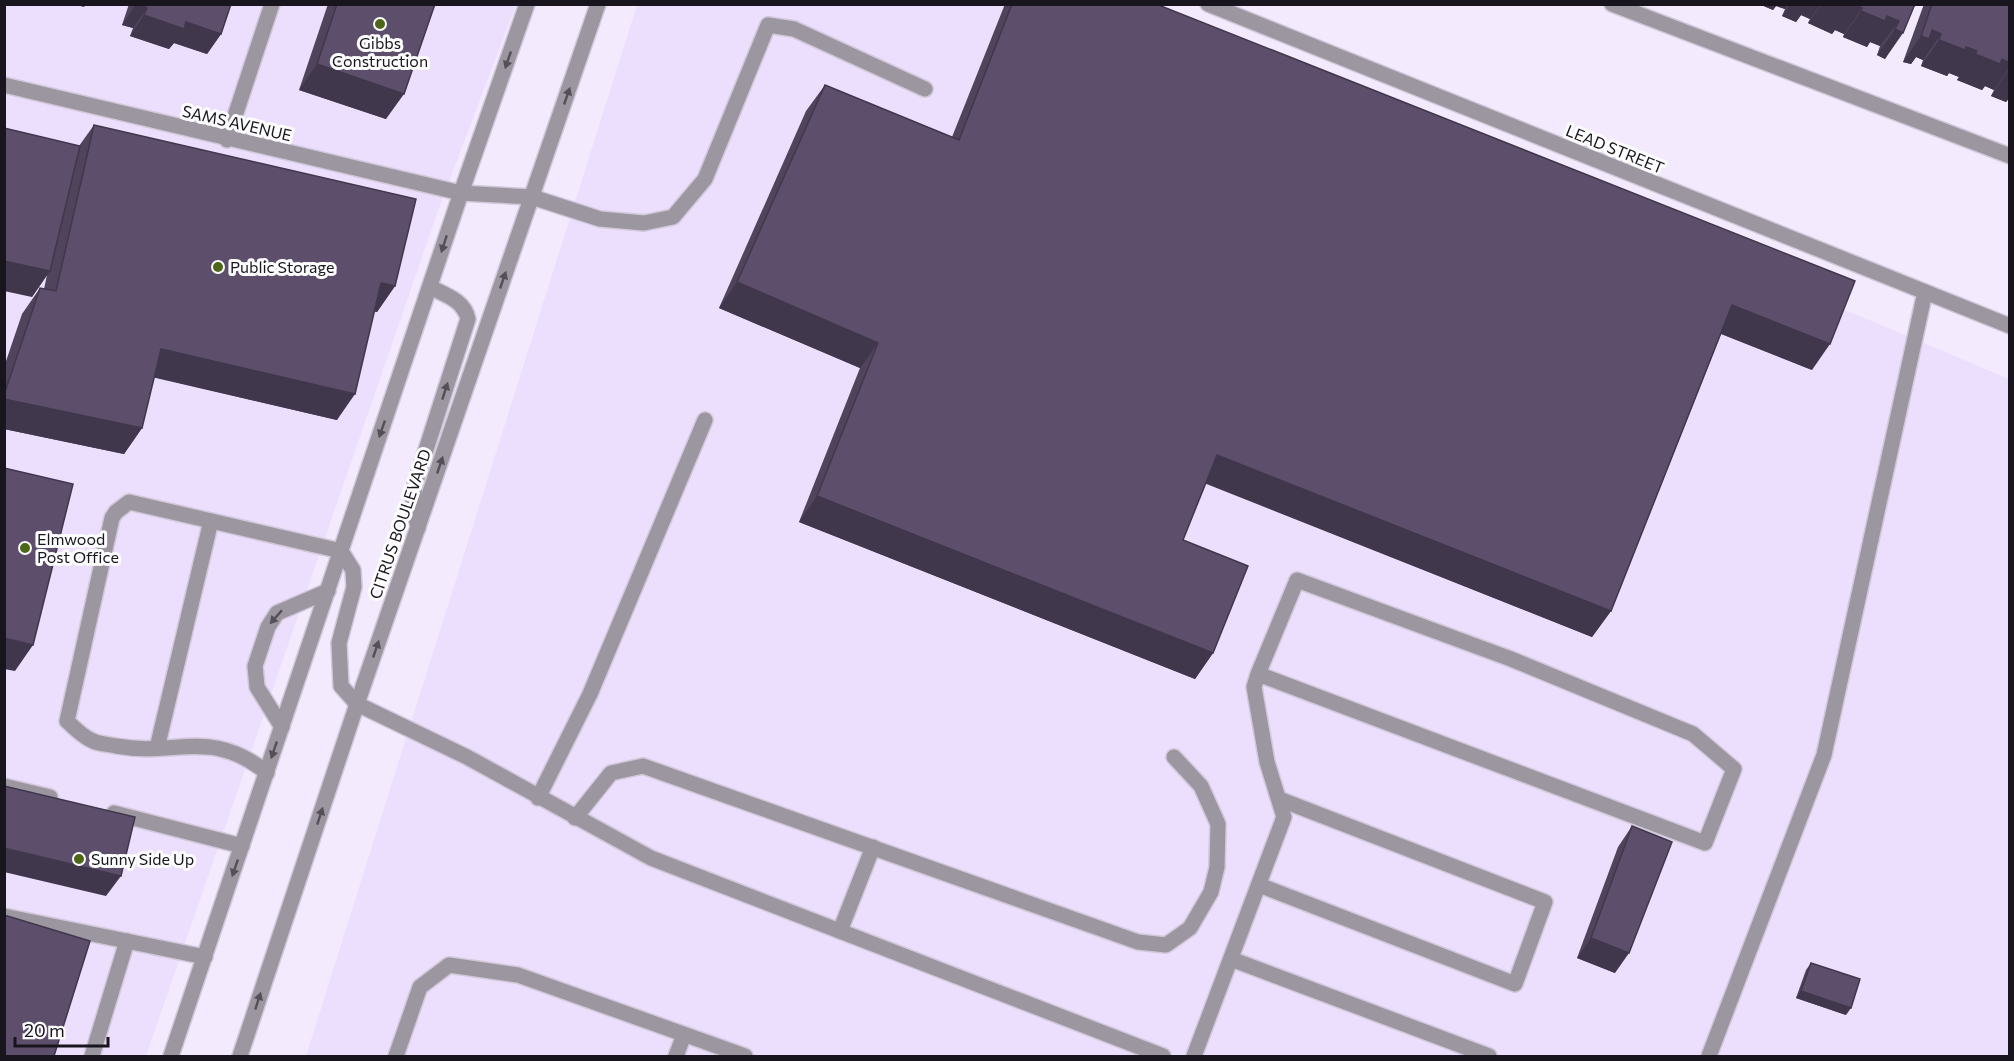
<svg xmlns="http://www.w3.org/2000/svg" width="2014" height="1061" viewBox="0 0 2014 1061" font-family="Commissioner,sans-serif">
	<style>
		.built { fill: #ecdefd }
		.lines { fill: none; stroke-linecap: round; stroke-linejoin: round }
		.minor-casing { stroke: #d1c8da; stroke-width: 18 }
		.minor { stroke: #9b96a0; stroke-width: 15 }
		.wall { fill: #50445d }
		.shaded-wall { fill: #41374c }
		.building { fill: #5d4f6c; stroke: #41374c; stroke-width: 1.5 }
		.oneway { fill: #544f58 }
		.poi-dot { fill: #4c6718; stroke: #fcfcfc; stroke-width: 2 }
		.labels { text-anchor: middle; stroke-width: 6; stroke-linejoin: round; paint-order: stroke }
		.poi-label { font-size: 16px; fill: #19151e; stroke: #fcfcfc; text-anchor: start }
		.street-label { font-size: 16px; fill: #19151e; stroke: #fcfcfc }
	</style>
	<rect width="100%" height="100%" fill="#f4eafe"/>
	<g class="built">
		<polygon points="5,5 516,5 439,208 146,1056 5,1056"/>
		<polygon points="637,5 1122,5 2009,379 2009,1056 306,1056"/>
	</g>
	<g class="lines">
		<defs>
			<g id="minor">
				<polyline points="1208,4 2010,326"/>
				<polyline points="1612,4 2010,156"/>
				<polyline points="4,85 461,193 532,197 600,219 644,223 673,217 705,179 768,25 794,29 925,89"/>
				<polyline points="227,140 272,4"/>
				<path d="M 418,528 L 413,503 L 415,484 L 468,319 C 464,300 445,295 430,287"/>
				<polyline points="282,727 257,687 255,666 268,627 277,613 328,591"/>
				<polyline points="157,748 211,521"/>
				<path d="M 267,773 C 211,727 176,757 116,746 C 108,744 99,744 93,741 C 83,737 74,728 67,721 L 112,518 L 116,512 L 129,502 L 341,551 L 353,570 L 354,587 L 339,643 L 341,686 L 357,704 L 467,757 L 651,858 L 1163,1056"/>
				<polyline points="4,786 50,797"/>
				<polyline points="538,798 590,694 705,420"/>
				<polyline points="114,813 242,846"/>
				<polyline points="575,818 611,773 643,766 1138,942 1166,945 1190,928 1211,892 1217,867 1218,824 1201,786 1174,757"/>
				<polyline points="1259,885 1515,984 1545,902 1279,799"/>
				<polyline points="4,916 205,957"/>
				<polyline points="840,931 873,847"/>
				<polyline points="1231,959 1489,1056"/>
				<polyline points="92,1056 127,941"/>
				<polyline points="171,1056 461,193 527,4"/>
				<polyline points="240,1056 357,704 598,4"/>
				<polyline points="396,1056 420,987 449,965 518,975 745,1056"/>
				<polyline points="676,1056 684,1035"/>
				<polyline points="1194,1056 1284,817 1267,762 1254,687 1258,674 1297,580 1511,659 1693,734 1734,769 1705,843 1258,674"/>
				<polyline points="1709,1056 1824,755 1925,292"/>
			</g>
		</defs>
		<use href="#minor" class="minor-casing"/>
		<use href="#minor" class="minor"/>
	</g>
	<g class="wall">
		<polygon points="129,4 231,4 221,34 207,54 174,43 169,49 130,36 133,28 122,25"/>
		<polygon points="328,4 435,4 386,119 299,90"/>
		<polygon points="1005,4 1156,4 1812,370 1721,334 1611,611 1592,637 1206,483 1183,540 1213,653 1195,679 799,522 860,368 719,308 806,111 825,85 952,137"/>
		<polygon points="1759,4 1915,4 1885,59 1877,55 1880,46 1870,42 1867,47 1843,37 1844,34 1835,30 1832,34 1808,23 1810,19 1801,15 1796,22 1782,16 1785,9 1776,6 1773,10"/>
		<polygon points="1924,4 2010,4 2010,97 2006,102 1991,96 1994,90 1985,86 1982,90 1957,80 1959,77 1949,73 1947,76 1921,66 1923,60 1916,57 1911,64 1903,62"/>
		<polygon points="94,125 395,286 377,312 374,311 337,420 154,377 142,428 124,454 4,429 4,367 22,314 40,288 44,289 47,275 32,297 79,146"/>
		<polygon points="1632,826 1615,973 1577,958 1618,847"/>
		<polygon points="1811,963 1846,1015 1796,998 1806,970"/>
	</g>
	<g class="shaded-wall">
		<polygon points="72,4 86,4 84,7"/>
		<polygon points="136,4 147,8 133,28 122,25"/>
		<polygon points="1759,4 1788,4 1785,9 1776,6 1773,10"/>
		<polygon points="1790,4 1821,4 1810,19 1801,15 1796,22 1782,16"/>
		<polygon points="1822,4 1853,4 1862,8 1844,34 1835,30 1832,34 1808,23"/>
		<polygon points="1861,11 1887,16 1899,21 1880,46 1870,42 1867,47 1843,37"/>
		<polygon points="144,15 186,22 221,34 207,54 174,43 169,49 130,36"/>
		<polygon points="1895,29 1903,33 1885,59 1877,55"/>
		<polygon points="1932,30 1941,34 1923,60 1916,57 1911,64 1903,62 1921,36"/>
		<polygon points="1939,40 1966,47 1977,51 1959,77 1949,73 1947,76 1921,66"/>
		<polygon points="1975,54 2002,59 2010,63 2010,67 1994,90 1985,86 1982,90 1957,80"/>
		<polygon points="317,64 404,94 386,119 299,90"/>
		<polygon points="2009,70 2010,97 2006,102 1991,96"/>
		<polygon points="4,261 50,271 32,297 4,291"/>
		<polygon points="737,282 878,343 860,368 719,308"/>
		<polygon points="381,283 395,286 377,312 362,309"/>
		<polygon points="1732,305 1830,344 1812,370 1714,331"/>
		<polygon points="161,349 355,394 337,420 143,375"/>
		<polygon points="4,399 142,428 124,454 4,429"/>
		<polygon points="1217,455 1611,611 1592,637 1199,481"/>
		<polygon points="817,496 1213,653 1195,679 799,522"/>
		<polygon points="4,638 33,645 15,671 4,669"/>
		<polygon points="4,848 121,876 106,896 4,872"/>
		<polygon points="1591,938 1629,953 1615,973 1577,958"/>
		<polygon points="1801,991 1851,1008 1846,1015 1796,998"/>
	</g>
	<g class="building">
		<polygon points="137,4 231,4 221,34 186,22 184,29 144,15 147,8"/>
		<polygon points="337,4 435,4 404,94 317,64"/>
		<polygon points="1012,4 1156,4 1855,281 1830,344 1732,305 1611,611 1217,455 1183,540 1248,566 1213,653 817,496 878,343 737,282 825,85 959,140"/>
		<polygon points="1843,4 1851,4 1850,8"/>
		<polygon points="1853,4 1915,4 1903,33 1895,29 1899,21 1887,16 1885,21 1861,11 1862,8"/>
		<polygon points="1932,4 2010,4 2010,63 2002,59 2000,64 1975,54 1977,51 1966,47 1965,50 1939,40 1941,34 1932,30 1929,39 1921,36"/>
		<polygon points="94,125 416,199 395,286 381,283 355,394 161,349 142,428 4,399 4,395 40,288 56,291"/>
		<polygon points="4,128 80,146 50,271 4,261"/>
		<polygon points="4,468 73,484 33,645 4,638"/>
		<polygon points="4,786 135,817 121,876 4,848"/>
		<polygon points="1632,826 1672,842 1629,953 1591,938"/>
		<polygon points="4,915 90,941 54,1056 4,1056"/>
		<polygon points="1811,963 1860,979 1851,1008 1801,991"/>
	</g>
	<defs><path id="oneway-solid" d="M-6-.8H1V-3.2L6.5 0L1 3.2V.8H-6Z" transform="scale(1.5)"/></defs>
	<g class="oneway">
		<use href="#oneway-solid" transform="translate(508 60) rotate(109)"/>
		<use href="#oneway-solid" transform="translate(567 96) rotate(-71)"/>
		<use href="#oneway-solid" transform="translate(444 244) rotate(108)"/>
		<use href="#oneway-solid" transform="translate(503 280) rotate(-71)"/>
		<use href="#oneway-solid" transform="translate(445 391) rotate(-72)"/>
		<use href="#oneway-solid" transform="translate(382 429) rotate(109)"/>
		<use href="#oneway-solid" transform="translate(440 465) rotate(-71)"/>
		<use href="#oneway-solid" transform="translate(276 617) rotate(131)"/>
		<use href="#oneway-solid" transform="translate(376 649) rotate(-71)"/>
		<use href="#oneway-solid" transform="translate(274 750) rotate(109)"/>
		<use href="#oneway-solid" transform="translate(320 816) rotate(-72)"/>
		<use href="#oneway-solid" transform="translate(235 868) rotate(109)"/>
		<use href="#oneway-solid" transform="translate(258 1001) rotate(-72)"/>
	</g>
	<g class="poi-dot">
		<circle cx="380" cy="24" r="6"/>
		<circle cx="218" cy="267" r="6"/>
		<circle cx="25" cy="548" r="6"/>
		<circle cx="79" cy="859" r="6"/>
	</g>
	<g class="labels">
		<g class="poi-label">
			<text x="380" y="49" text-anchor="middle">Gibbs<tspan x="380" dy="18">Construction</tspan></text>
			<text x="230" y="273">Public Storage</text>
			<text x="37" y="545">Elmwood<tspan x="37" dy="18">Post Office</tspan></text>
			<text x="91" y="865">Sunny Side Up</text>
		</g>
		<g class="street-label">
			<text transform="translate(237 123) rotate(13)" y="6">SAMS AVENUE</text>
			<text transform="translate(1615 149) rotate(22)" y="6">LEAD STREET</text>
			<text transform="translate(400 524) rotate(-71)" y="6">CITRUS BOULEVARD</text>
		</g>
	</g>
	<rect width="2014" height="1061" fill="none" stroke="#19151e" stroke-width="12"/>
	<path d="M15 1037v9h93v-9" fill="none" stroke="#19151e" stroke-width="3"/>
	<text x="24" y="1037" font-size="18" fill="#19151e" stroke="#fcfcfc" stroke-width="4.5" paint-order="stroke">20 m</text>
</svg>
